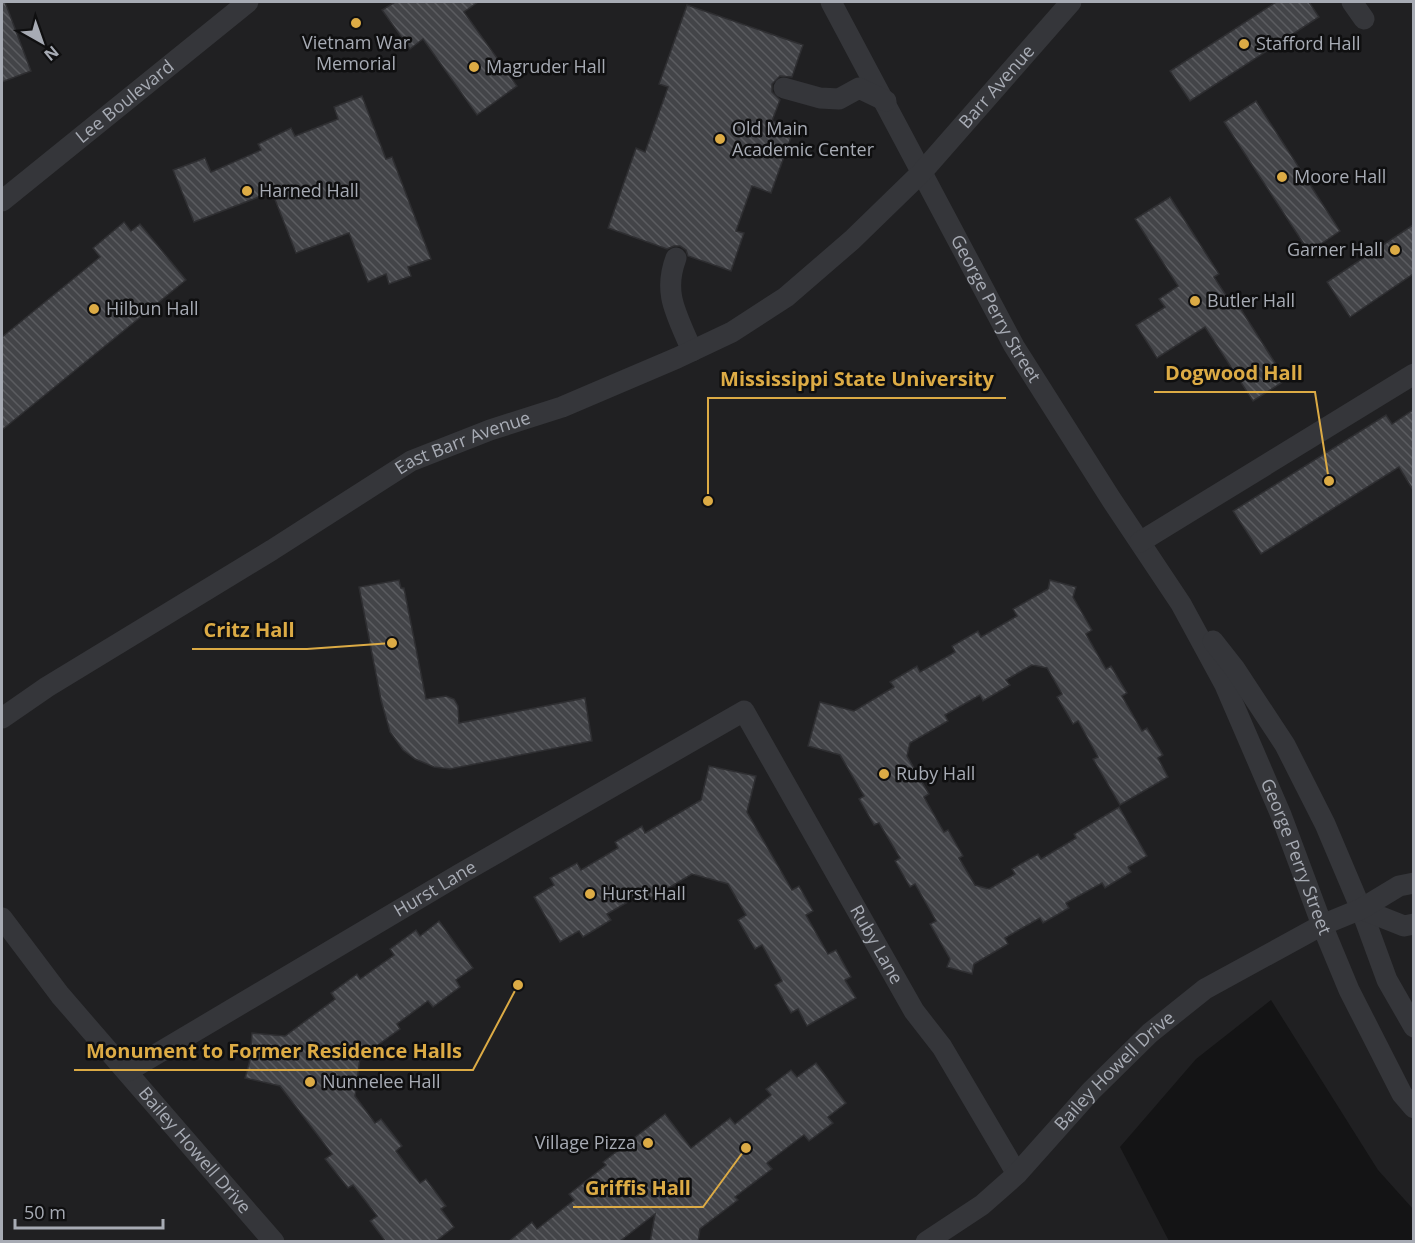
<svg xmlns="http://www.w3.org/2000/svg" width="1415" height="1243" viewBox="0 0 1415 1243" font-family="'Open Sans',sans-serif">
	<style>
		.built { fill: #202022 }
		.building { fill: url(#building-back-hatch); stroke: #2e2e31; stroke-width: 1.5 }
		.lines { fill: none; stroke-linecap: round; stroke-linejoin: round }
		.minor { stroke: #35363a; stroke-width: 21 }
		.poi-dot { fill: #dcab45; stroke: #0f0f10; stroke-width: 2 }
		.labels { text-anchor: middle; stroke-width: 5; stroke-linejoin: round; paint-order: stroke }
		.poi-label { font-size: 18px; fill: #a7abb4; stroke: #0f0f10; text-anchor: start }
		.street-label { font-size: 18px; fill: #a7abb4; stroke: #0f0f10 }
		.leader { fill: none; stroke: #dcab45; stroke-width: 2 }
		.callout-dot { fill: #dcab45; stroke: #0f0f10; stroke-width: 2 }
		.callout-label { font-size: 20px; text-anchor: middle; font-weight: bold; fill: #dcab45; stroke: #0f0f10; stroke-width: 5; stroke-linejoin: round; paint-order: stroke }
	</style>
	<defs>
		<pattern id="building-back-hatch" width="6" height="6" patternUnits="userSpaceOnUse" patternTransform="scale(1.5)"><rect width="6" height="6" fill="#434448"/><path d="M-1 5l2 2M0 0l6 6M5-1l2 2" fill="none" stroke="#5b5c60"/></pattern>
	</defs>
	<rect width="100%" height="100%" fill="#141415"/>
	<polygon class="built" points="2,2 1413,2 1413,1209 1378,1170 1271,1000 1196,1059 1120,1147 1169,1241 2,1242"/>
	<g class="building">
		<polygon points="2,2 5,2 31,71 2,82"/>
		<polygon points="395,2 478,2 464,12 517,86 477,115 423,39 410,49 382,10"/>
		<polygon points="1276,2 1309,2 1319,17 1190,101 1170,71"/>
		<polygon points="687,5 803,45 792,77 780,76 772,84 772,92 780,100 772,121 794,129 771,193 752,186 736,231 744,233 731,271 688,256 686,250 680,246 674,246 667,249 608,228 636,148 645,152 668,87 659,84"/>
		<polygon points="362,96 386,159 392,157 431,259 408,267 411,276 389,284 386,274 368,282 349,233 296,253 272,192 194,222 173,170 205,158 211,172 261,150 258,144 291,128 295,136 338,119 334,107"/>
		<polygon points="1256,101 1340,231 1309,252 1224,122"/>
		<polygon points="1170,197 1219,274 1214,277 1233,306 1237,303 1286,380 1253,401 1205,327 1157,358 1136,325 1165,307 1159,299 1178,286 1135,219"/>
		<polygon points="124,222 131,231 140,224 186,280 2,430 2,337 100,257 93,248"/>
		<polygon points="1413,225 1413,274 1350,317 1327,282"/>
		<polygon points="1413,410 1413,490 1399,467 1261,554 1233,511 1386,415 1392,424"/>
		<polygon points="399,580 401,588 404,588 426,699 446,696 454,699 458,706 459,723 585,698 592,741 450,769 434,767 415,759 403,750 390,732 381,700 359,587"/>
		<polygon points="1050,580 1076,587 1073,597 1092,630 1086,634 1106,669 1111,666 1127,693 1122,696 1142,731 1147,728 1163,755 1158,758 1168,777 1120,805 1093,759 1098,757 1078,721 1073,724 1057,697 1062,694 1047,668 1032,665 1006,680 1010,685 983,701 980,695 945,715 948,721 910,743 907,756 929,794 924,797 944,832 948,830 963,856 959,858 975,885 989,889 1015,874 1012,869 1038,854 1041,859 1076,838 1074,834 1119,807 1147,856 1128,867 1131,872 1105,888 1102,883 1066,903 1069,908 1043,923 1040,918 1005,938 1008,944 974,964 972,974 947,967 950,959 930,924 936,921 915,884 910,887 895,861 900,858 879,823 874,825 859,799 864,796 840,755 808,746 820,702 854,711 894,687 890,682 917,666 920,672 955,652 952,646 978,631 981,637 1017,616 1013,609 1048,589"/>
		<polygon points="709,766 756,776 747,812 792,890 799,886 813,911 806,915 828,954 836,950 851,977 845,980 856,998 807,1026 798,1009 791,1013 775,985 782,981 762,945 755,949 738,920 746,915 728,884 692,874 650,899 645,892 607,914 611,920 583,937 579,931 560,942 534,897 554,885 550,878 577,863 581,870 618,848 615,842 642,826 645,833 701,800"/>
		<polygon points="439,921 473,968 456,980 460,987 433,1007 428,1001 397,1024 400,1029 360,1058 355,1096 375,1123 381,1119 402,1146 396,1151 420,1183 426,1179 446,1206 441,1209 454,1227 435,1242 386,1242 370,1221 377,1216 353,1185 348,1188 325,1159 332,1154 280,1086 245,1078 250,1060 252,1033 285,1036 335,999 331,993 357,974 360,979 394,955 390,949 416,930 420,936"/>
		<polygon points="816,1063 846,1103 828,1117 833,1123 809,1141 804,1135 767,1163 772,1169 735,1197 738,1200 700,1229 698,1242 650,1242 655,1214 619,1242 508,1242 532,1222 537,1229 574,1200 569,1194 606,1165 603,1162 665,1114 691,1148 730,1118 735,1124 771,1095 766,1089 791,1070 797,1077"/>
	</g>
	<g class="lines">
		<g class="minor">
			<path id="s1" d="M 831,2 L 1014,346 L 1111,499 L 1181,604 L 1225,685 L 1281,815 L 1322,925 L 1349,990 L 1402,1094 L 1414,1108"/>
			<polyline points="1352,2 1364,19"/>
			<polyline points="784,88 820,98 839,99 859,88 886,101"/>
			<path id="s2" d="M 2,201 L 248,2"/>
			<path d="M 676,258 C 662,295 678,316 692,351"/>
			<polyline points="1140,542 1414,374"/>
			<polyline points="1213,641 1235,669 1285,745 1325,824 1361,909 1387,980 1414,1027"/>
			<path id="s3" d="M 2,718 L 47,687 L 272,550 L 411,461 L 490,430 L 562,407 L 677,358 L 732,332 L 786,297 L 852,240 L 922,172 L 1071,2"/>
			<polyline points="1361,909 1404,926 1414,924"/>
			<path id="s4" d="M 2,918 L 60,995 L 274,1242"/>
			<path id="s5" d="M 128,1071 L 460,874 L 744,711 L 914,1011 L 942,1047 L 1017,1174"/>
			<path id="s6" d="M 926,1242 L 982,1205 L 1017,1174 L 1091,1091 L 1150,1033 L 1205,989 L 1322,925 L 1361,909 L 1399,886 L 1414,883"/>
		</g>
	</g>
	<g class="poi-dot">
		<circle cx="356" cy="23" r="6"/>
		<circle cx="1244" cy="44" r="6"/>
		<circle cx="474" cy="67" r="6"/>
		<circle cx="720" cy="139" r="6"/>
		<circle cx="1282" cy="177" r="6"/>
		<circle cx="247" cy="191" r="6"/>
		<circle cx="1395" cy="250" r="6"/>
		<circle cx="1195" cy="301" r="6"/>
		<circle cx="94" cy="309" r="6"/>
		<circle cx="884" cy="774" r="6"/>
		<circle cx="590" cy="894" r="6"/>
		<circle cx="310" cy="1082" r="6"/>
		<circle cx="648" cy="1143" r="6"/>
	</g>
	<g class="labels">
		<g class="poi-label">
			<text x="356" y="49" text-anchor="middle">Vietnam War<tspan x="356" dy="21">Memorial</tspan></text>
			<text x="1256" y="50">Stafford Hall</text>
			<text x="486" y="73">Magruder Hall</text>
			<text x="732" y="135">Old Main<tspan x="732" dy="21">Academic Center</tspan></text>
			<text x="1294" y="183">Moore Hall</text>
			<text x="259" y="197">Harned Hall</text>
			<text x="1383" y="256" text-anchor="end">Garner Hall</text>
			<text x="1207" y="307">Butler Hall</text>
			<text x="106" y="315">Hilbun Hall</text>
			<text x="896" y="780">Ruby Hall</text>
			<text x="602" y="900">Hurst Hall</text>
			<text x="322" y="1088">Nunnelee Hall</text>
			<text x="636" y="1149" text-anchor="end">Village Pizza</text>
		</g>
		<g class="street-label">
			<text dy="6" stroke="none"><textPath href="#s3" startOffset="1192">Barr Avenue</textPath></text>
			<text dy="6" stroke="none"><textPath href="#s2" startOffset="158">Lee Boulevard</textPath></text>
			<text dy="6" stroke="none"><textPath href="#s1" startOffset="348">George Perry Street</textPath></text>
			<text dy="6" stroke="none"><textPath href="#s3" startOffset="538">East Barr Avenue</textPath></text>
			<text dy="6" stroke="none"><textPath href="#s1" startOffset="975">George Perry Street</textPath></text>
			<text dy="6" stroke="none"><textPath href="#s5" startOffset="357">Hurst Lane</textPath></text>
			<text dy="6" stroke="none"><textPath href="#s5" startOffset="982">Ruby Lane</textPath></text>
			<text dy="6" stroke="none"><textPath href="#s6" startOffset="256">Bailey Howell Drive</textPath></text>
			<text dy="6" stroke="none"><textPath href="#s4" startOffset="302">Bailey Howell Drive</textPath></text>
		</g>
	</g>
	<path class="leader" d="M1329 481L1315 392H1154M708 501L708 398H1006M392 643L307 649H192M518 985L473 1070H74M746 1148L703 1207H573"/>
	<g class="callout-dot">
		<circle cx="1329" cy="481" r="6"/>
		<circle cx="708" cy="501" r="6"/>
		<circle cx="392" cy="643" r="6"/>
		<circle cx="518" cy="985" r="6"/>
		<circle cx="746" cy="1148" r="6"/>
	</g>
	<g class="callout-label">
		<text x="1234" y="380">Dogwood Hall</text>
		<text x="857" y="386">Mississippi State University</text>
		<text x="249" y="637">Critz Hall</text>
		<text x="274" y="1058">Monument to Former Residence Halls</text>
		<text x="638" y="1195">Griffis Hall</text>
	</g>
	<rect width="1415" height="1243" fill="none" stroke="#a7abb4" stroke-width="6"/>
	<g transform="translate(42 42) rotate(140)" stroke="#0f0f10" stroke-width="4.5" paint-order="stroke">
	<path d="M0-4.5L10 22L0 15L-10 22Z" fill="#a7abb4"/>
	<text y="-9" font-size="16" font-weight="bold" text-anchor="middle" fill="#a7abb4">N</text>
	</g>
	<path d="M15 1219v9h148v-9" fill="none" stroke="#a7abb4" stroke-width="3"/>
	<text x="24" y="1219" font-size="18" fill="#a7abb4" stroke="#0f0f10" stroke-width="4.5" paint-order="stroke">50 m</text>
</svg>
